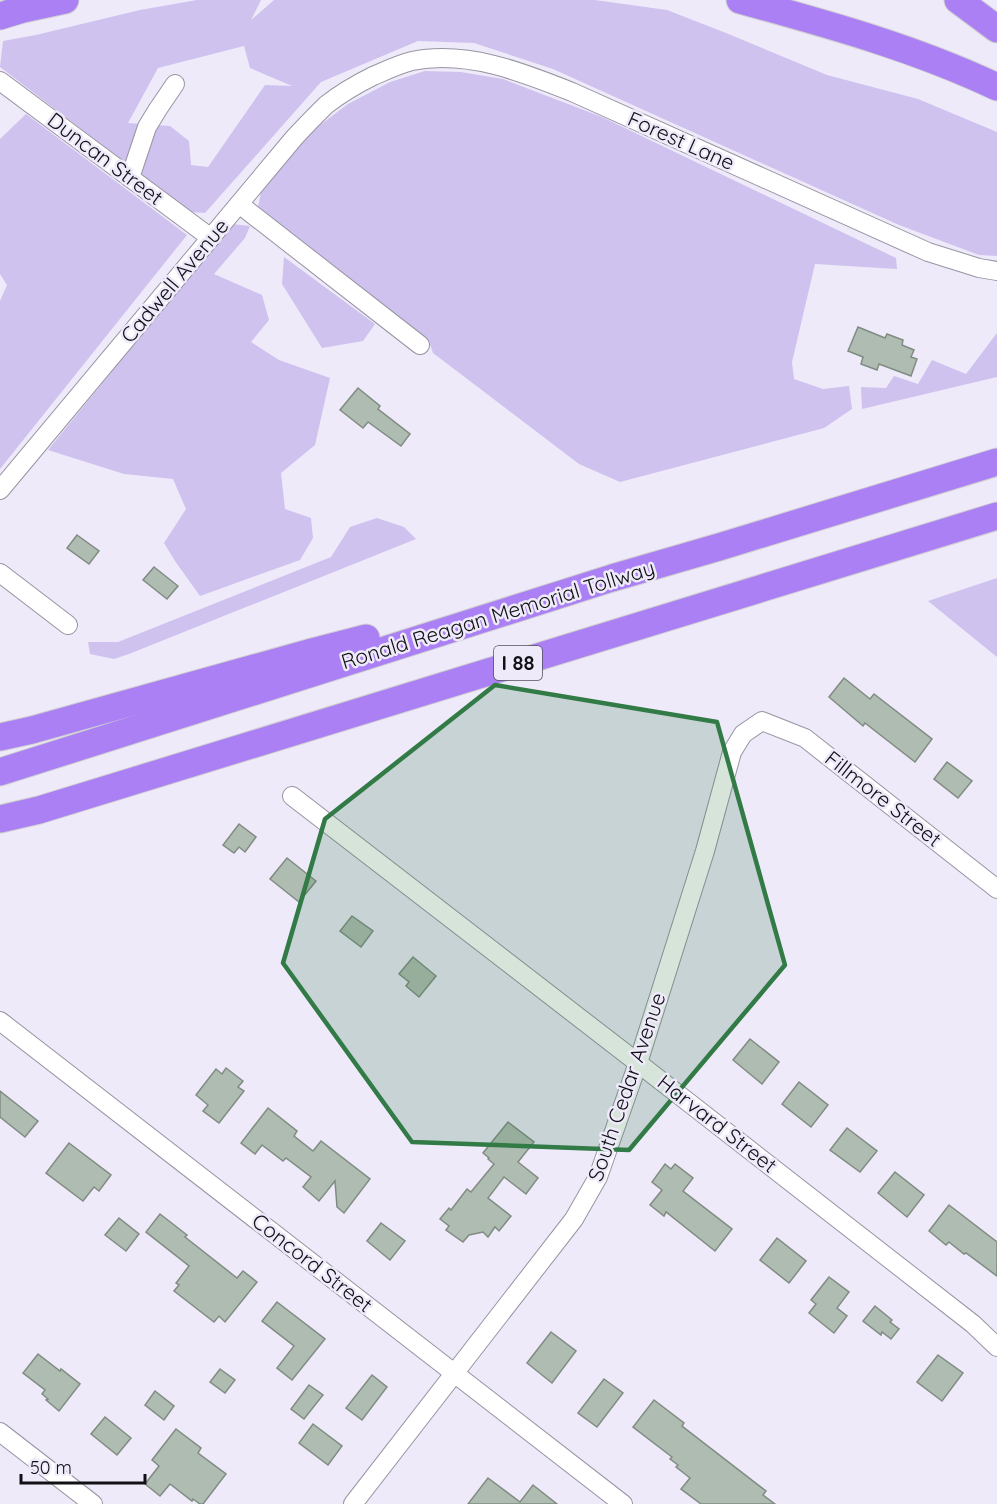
<svg xmlns="http://www.w3.org/2000/svg" width="997" height="1504" viewBox="0 0 997 1504" font-family="Quicksand,sans-serif">
	<style>
		.green { fill: #cfc2ee; fill-rule: evenodd }
		.building { fill: #afbcb1; stroke: #808c82; stroke-width: 1.5 }
		.lines { fill: none; stroke-linecap: round; stroke-linejoin: round }
		.minor-casing { stroke: #9894a2; stroke-width: 20 }
		.highway-casing { stroke: #cfcfd0; stroke-width: 29 }
		.minor { stroke: #fff; stroke-width: 18 }
		.highway { stroke: #aa80f4; stroke-width: 27 }
		.marked { fill: #327a46; fill-opacity: 0.2; stroke: #327a46; stroke-width: 4.5; stroke-linejoin: round }
		.labels { text-anchor: middle; stroke-width: 5; stroke-linejoin: round; paint-order: stroke }
		.shield { fill: #eeeafa; stroke: #53515a; stroke-width: 1.5 }
		.shield-label { font-size: 20px; font-weight: bold; fill: #111015 }
		.street-label { font-size: 21px; fill: #111015; stroke: #eeeafa }
	</style>
	<rect width="100%" height="100%" fill="#eeeafa"/>
	<g class="green">
		<path d="M 197,0 L 261,0 L 251,20 L 274,0 L 595,0 L 667,10 L 726,33 L 827,75 L 918,99 L 997,132 L 997,256 L 979,255 L 899,225 L 553,69 L 474,43 L 418,41 L 321,82 L 205,213 L 190,212 L 0,67 L 3,41 L 36,35 L 140,10 ZM 244,46 L 250,68 L 292,86 L 265,85 L 208,167 L 191,165 L 189,141 L 170,126 L 128,123 L 158,68 Z"/>
		<polygon points="425,71 461,72 503,79 602,117 896,258 897,269 815,264 792,362 794,379 823,389 849,386 852,409 824,428 620,482 579,464 433,353 428,339 258,207 261,192 304,137 348,104 390,82"/>
		<polygon points="26,114 187,235 0,469 0,301 7,285 0,274 0,139"/>
		<polygon points="232,224 250,226 245,238 214,274 262,295 269,320 251,342 279,360 330,378 315,445 281,473 285,509 311,518 313,538 300,560 200,596 175,561 164,543 186,509 173,479 124,474 48,450"/>
		<polygon points="284,257 375,324 363,341 322,348 282,284"/>
		<polygon points="997,333 997,377 862,409 861,387 886,388 894,376 918,384 932,360 966,374"/>
		<polygon points="377,518 404,527 416,539 129,654 114,659 90,654 88,642 118,642 331,557 350,527"/>
		<polygon points="997,578 997,657 928,601"/>
	</g>
	<g class="building">
		<polygon points="858,327 885,338 887,334 903,340 902,345 914,350 911,357 917,359 911,376 879,364 877,370 861,364 863,357 848,351"/>
		<polygon points="358,388 380,406 378,409 410,434 401,446 368,422 363,428 340,410"/>
		<polygon points="77,535 99,551 89,564 67,548"/>
		<polygon points="154,567 178,586 167,599 143,580"/>
		<polygon points="844,678 870,699 874,694 932,739 915,762 865,723 863,726 829,697"/>
		<polygon points="947,762 972,781 958,798 934,779"/>
		<polygon points="239,824 256,837 245,852 239,847 234,853 223,845"/>
		<polygon points="287,858 316,881 299,902 270,879"/>
		<polygon points="352,916 373,931 361,947 340,931"/>
		<polygon points="413,957 436,976 419,997 406,986 409,982 399,974"/>
		<polygon points="750,1039 779,1062 762,1084 733,1060"/>
		<polygon points="226,1068 243,1081 238,1087 244,1091 219,1123 203,1111 208,1105 196,1095 216,1069 222,1074"/>
		<polygon points="799,1082 828,1105 811,1127 782,1104"/>
		<polygon points="0,1091 38,1121 25,1137 0,1117"/>
		<polygon points="268,1108 297,1131 294,1136 313,1151 321,1141 370,1179 344,1213 337,1207 335,1181 319,1201 303,1187 311,1177 286,1158 283,1161 262,1145 255,1154 241,1143"/>
		<polygon points="508,1122 534,1142 518,1162 538,1178 526,1194 504,1177 488,1198 511,1216 499,1231 495,1227 488,1237 483,1232 469,1235 463,1242 446,1230 449,1226 440,1219 449,1208 451,1210 467,1189 471,1192 494,1164 488,1159 489,1158 483,1153"/>
		<polygon points="847,1128 877,1151 860,1172 830,1150"/>
		<polygon points="69,1143 111,1175 99,1191 94,1187 83,1201 46,1173"/>
		<polygon points="665,1164 671,1169 675,1164 693,1178 683,1191 732,1229 715,1251 666,1212 664,1216 650,1205 662,1190 652,1182"/>
		<polygon points="895,1172 924,1195 907,1217 878,1193"/>
		<polygon points="949,1205 997,1242 997,1276 966,1253 964,1254 949,1242 946,1245 929,1231"/>
		<polygon points="160,1214 187,1235 185,1237 237,1278 243,1271 257,1282 225,1322 219,1316 214,1322 174,1291 179,1285 176,1283 189,1266 146,1232"/>
		<polygon points="119,1218 139,1234 126,1251 105,1235"/>
		<polygon points="381,1223 405,1241 390,1260 367,1241"/>
		<polygon points="777,1238 806,1261 789,1283 760,1260"/>
		<polygon points="829,1277 849,1292 837,1308 847,1316 834,1333 809,1313 816,1304 811,1300"/>
		<polygon points="277,1302 325,1339 292,1380 277,1368 294,1346 262,1321"/>
		<polygon points="875,1306 892,1320 890,1322 899,1329 891,1339 882,1332 881,1335 863,1321"/>
		<polygon points="551,1332 576,1351 552,1383 527,1363"/>
		<polygon points="38,1354 60,1371 61,1369 80,1384 59,1411 46,1400 48,1399 42,1394 45,1390 23,1373"/>
		<polygon points="938,1355 963,1373 942,1401 917,1382"/>
		<polygon points="220,1369 235,1380 225,1393 210,1382"/>
		<polygon points="372,1375 387,1387 362,1420 346,1408"/>
		<polygon points="604,1379 623,1393 597,1427 578,1413"/>
		<polygon points="309,1385 323,1395 304,1419 291,1409"/>
		<polygon points="155,1391 174,1406 164,1420 145,1405"/>
		<polygon points="654,1400 684,1423 682,1426 766,1491 763,1495 775,1504 701,1504 681,1489 690,1478 676,1467 678,1465 670,1459 672,1457 633,1427"/>
		<polygon points="105,1417 131,1438 117,1455 91,1434"/>
		<polygon points="313,1424 342,1446 328,1465 299,1443"/>
		<polygon points="176,1429 201,1448 198,1453 226,1474 203,1504 200,1504 193,1499 192,1501 170,1484 160,1496 145,1484 159,1466 152,1460"/>
		<polygon points="488,1478 520,1502 533,1485 557,1504 468,1504"/>
	</g>
	<g class="lines">
		<defs>
			<g id="minor">
				<polyline points="0,81 211,238"/>
				<polyline points="130,178 147,127 158,109 175,84"/>
				<polyline points="239,204 420,345"/>
				<path d="M 0,490 L 294,138 C 304,127 315,116 326,105 C 340,94 357,84 373,76 C 385,71 399,64 412,61 C 467,50 522,72 572,92 L 928,252 L 979,268 L 997,271"/>
				<polyline points="0,573 68,625"/>
				<polyline points="292,796 638,1063 973,1324 997,1347"/>
				<polyline points="0,1021 623,1504"/>
				<polyline points="0,1432 93,1504"/>
				<polyline points="353,1504 574,1219 598,1177 638,1063 705,851 732,752 743,734 762,721 805,738 997,889"/>
			</g>
			<g id="highway">
				<path d="M 740,0 C 827,24 915,48 997,87"/>
				<polyline points="958,0 997,29"/>
				<polyline points="0,16 23,9 65,0"/>
				<polyline points="0,737 32,730 312,652 366,638"/>
				<polyline points="0,772 612,578 719,547 997,462"/>
				<polyline points="0,819 39,810 997,516"/>
			</g>
		</defs>
		<use href="#minor" class="minor-casing"/>
		<use href="#highway" class="highway-casing"/>
		<use href="#minor" class="minor"/>
		<use href="#highway" class="highway"/>
	</g>
	<path class="marked" d="M 495,685 L 717,722 L 785,965 L 629,1150 L 412,1142 L 283,963 L 325,819 Z"/>
	<g class="labels">
		<rect class="shield" x="494" y="646" width="48" height="34" rx="4.5"/>
		<g class="shield-label">
			<text x="518" y="670">I 88</text>
		</g>
		<g class="street-label">
			<text transform="translate(681 141) rotate(24)" y="7">Forest Lane</text>
			<text transform="translate(105 159) rotate(37)" y="7">Duncan Street</text>
			<text transform="translate(175 281) rotate(-50)" y="7">Cadwell Avenue</text>
			<text transform="translate(498 615) rotate(-17)" y="7">Ronald Reagan Memorial Tollway</text>
			<text transform="translate(883 799) rotate(38)" y="7">Fillmore Street</text>
			<text transform="translate(627 1087) rotate(-71)" y="7">South Cedar Avenue</text>
			<text transform="translate(717 1124) rotate(38)" y="7">Harvard Street</text>
			<text transform="translate(312 1263) rotate(38)" y="7">Concord Street</text>
		</g>
	</g>
	<path d="M21 1474v9h124v-9" fill="none" stroke="#111015" stroke-width="3"/>
	<text x="30" y="1474" font-size="18" fill="#111015" stroke="#eeeafa" stroke-width="4.5" paint-order="stroke">50 m</text>
</svg>
